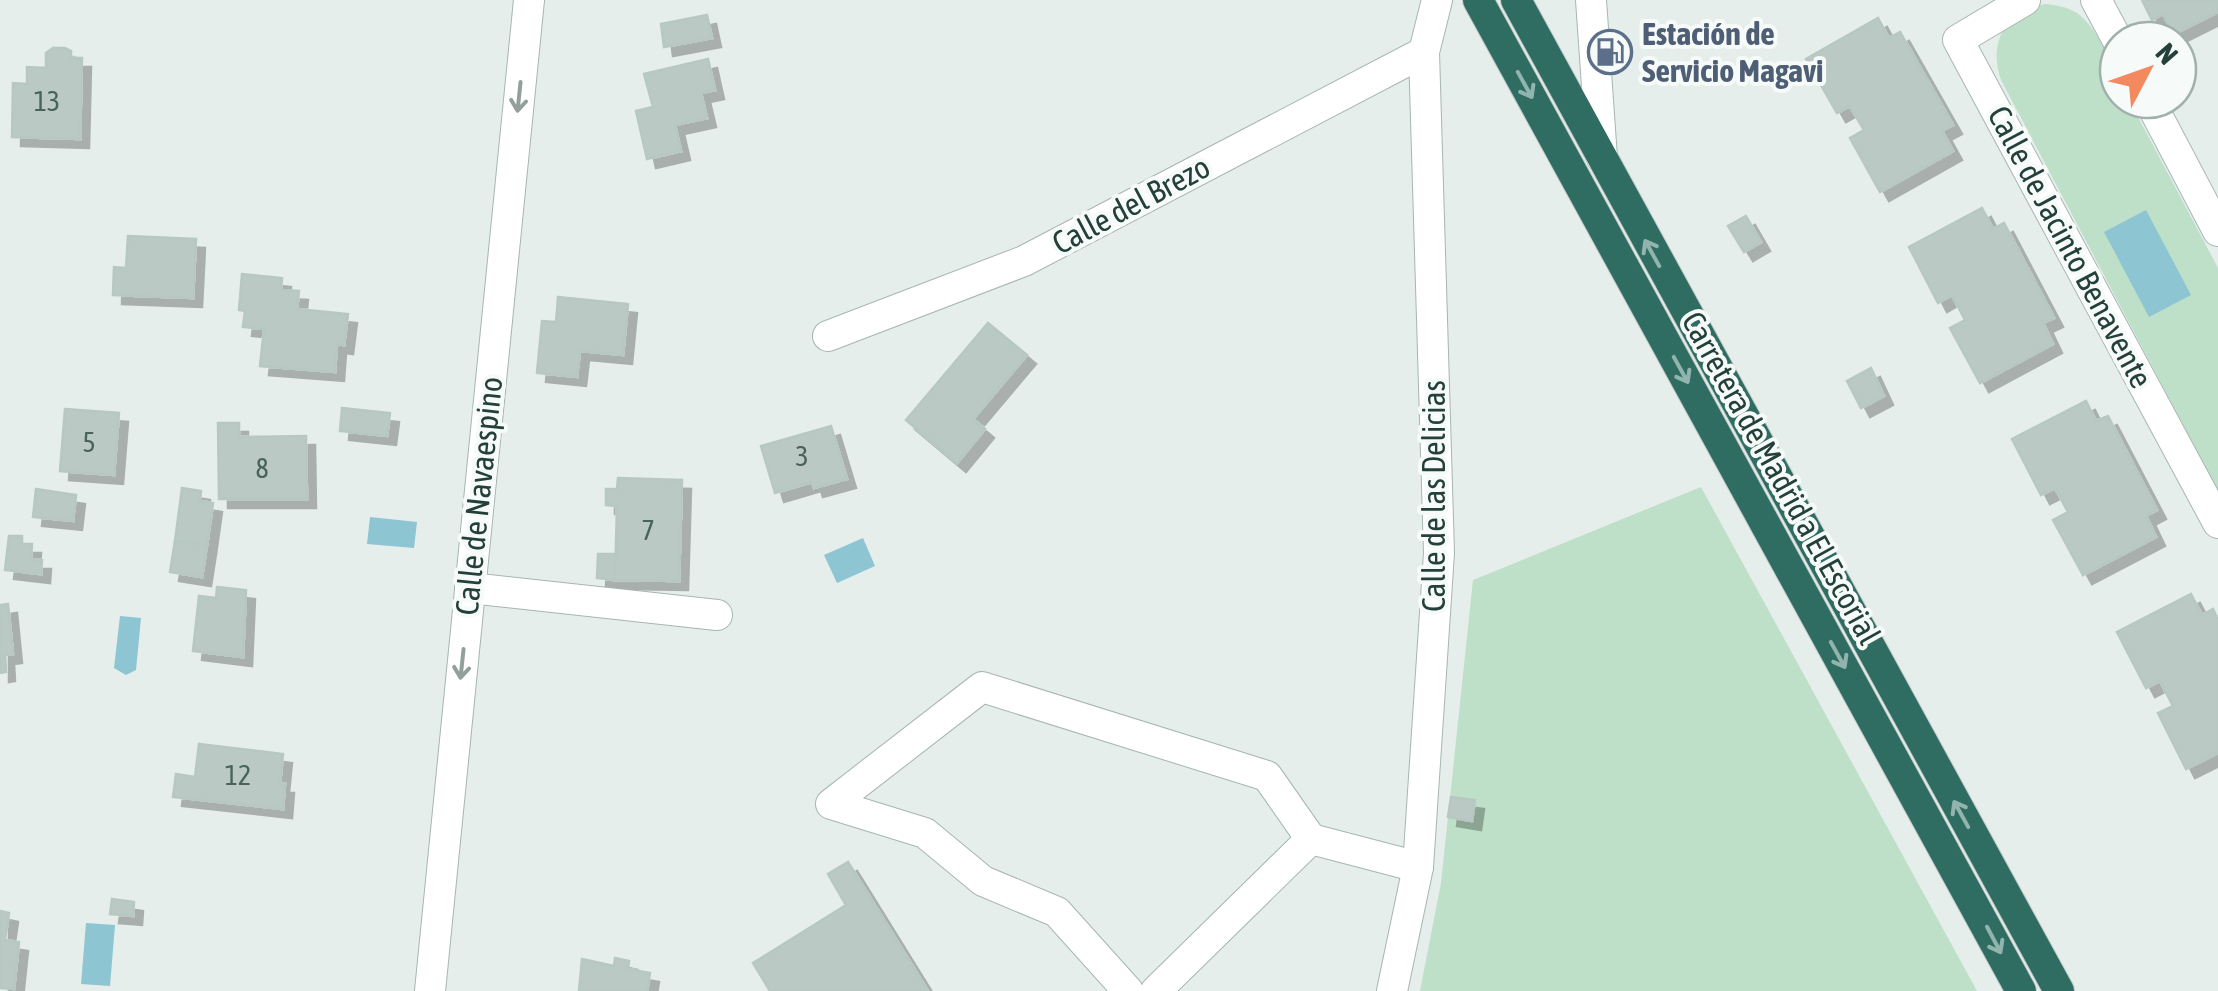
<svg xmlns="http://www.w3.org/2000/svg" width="2218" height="991" viewBox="0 0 2218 991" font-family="'Asap Condensed',sans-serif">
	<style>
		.green { fill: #bedfc8 }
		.water { fill: #8dc5d2 }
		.building { fill: #bac9c3; stroke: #b7c8c2; stroke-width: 2.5; filter: url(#shadow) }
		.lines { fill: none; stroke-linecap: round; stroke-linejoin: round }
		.minor-casing { stroke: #a7b6b2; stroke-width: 32 }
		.highway-casing { stroke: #c2cac8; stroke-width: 32 }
		.minor { stroke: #fff; stroke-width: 30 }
		.highway { stroke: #2f6d63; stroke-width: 30 }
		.oneway { stroke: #92b4ae }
		.oneway2 { stroke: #92a09c }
		.labels { text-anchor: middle; stroke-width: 8; stroke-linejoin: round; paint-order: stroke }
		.number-label { font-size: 28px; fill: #4a625c }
		.service-label { font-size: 32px; font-weight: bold; fill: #4e5e75; stroke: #f6faf8; text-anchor: start }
		.street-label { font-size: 32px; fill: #24403a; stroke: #f6faf8 }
	</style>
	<defs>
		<filter id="shadow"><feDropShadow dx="9" dy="9" stdDeviation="0" flood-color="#0004"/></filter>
	</defs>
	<rect width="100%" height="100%" fill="#e5eeea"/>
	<g class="green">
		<path d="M 2045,4 C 2057,5 2067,7 2077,13 C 2099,28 2118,75 2118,100 L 2129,100 L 2218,268 L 2218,491 L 2001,80 C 1988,41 2005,13 2045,4 Z"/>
		<polygon points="1701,487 1977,991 1420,991 1441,883 1473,580"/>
	</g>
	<g class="water">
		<polygon points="2146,210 2191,295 2149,317 2104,232"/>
		<polygon points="370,517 417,522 414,548 367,544"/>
		<polygon points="863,538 875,566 837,583 824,555"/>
		<polygon points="120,616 141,618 136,670 126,675 114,668"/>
		<polygon points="86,923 115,925 110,986 81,984"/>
	</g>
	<g class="building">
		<polygon points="2142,0 2218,0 2218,12 2174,34 2163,14 2152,20"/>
		<polygon points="707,15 712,38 664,47 661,24"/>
		<polygon points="1878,18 1889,38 1900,32 1953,125 1942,131 1953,151 1880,192 1850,138 1864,130 1850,106 1837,113 1806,59"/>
		<polygon points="53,48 65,48 71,51 71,58 82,58 80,139 12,137 13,83 27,84 27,67 46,68 46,53"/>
		<polygon points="708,59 715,90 701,93 707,118 675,125 681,151 647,159 636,111 653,107 644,74"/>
		<polygon points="1982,208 1993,229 2004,223 2054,318 2043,323 2053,344 1980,383 1950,328 1965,320 1952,295 1938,303 1909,247"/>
		<polygon points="1746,216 1761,242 1744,252 1728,226"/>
		<polygon points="128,236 196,239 193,298 113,295 114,267 126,268"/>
		<polygon points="242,274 282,278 281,290 299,291 297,309 348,314 344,345 337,344 335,372 260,366 264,329 243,327 245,311 239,310"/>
		<polygon points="558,297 628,304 623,355 580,351 577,377 537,373 542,321 556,322"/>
		<polygon points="988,323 1027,355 973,419 985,429 957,463 906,420"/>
		<polygon points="1871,368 1884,396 1861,408 1847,381"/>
		<polygon points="2086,401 2096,421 2108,416 2157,510 2146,516 2156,537 2083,575 2053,520 2068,512 2055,488 2041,495 2012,439"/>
		<polygon points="342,408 390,413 387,436 340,431"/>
		<polygon points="65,409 119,413 114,475 60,471"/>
		<polygon points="218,423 239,423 239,437 306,436 307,499 219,499"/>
		<polygon points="831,426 847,479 814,488 812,482 775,493 761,446"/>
		<polygon points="618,478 682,480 679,581 615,580 617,506 606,505 606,489 617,489"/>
		<polygon points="182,488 201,491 200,501 213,503 207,545 175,541"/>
		<polygon points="36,489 76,495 73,521 33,517"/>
		<polygon points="9,536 22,536 22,544 32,544 31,560 42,560 41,574 5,570"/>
		<polygon points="175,541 207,545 202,577 170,572"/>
		<polygon points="598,554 615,554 615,580 597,578"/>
		<polygon points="217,587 246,590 243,657 193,651 199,596 216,598"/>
		<polygon points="2191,594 2202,615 2213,609 2218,620 2218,753 2186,769 2158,713 2173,706 2160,681 2146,688 2117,632"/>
		<polygon points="8,604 13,654 5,655 6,672 0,673 0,605"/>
		<polygon points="199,744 283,754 280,784 285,784 283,809 173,797 176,774 195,777"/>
		<polygon points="1451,797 1475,800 1472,821 1448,817"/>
		<polygon points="848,862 928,991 770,991 753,963 846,905 828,874"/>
		<polygon points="112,899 134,902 133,916 110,914"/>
		<polygon points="0,911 9,913 5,940 19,942 14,989 0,988"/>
		<polygon points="615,958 629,961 628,969 650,973 647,991 579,991 582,959 614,966"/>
	</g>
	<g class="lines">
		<defs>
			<g id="minor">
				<polyline points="1591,0 1602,158"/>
				<polyline points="2025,0 1958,40 2218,523"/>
				<polyline points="2096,0 2118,41"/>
				<polyline points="2149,100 2218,231"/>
				<polyline points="828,336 1024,261 1424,52"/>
				<polyline points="470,588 717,615"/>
				<polyline points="430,991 529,0"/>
				<polyline points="1128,991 1057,912 983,881 925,833 831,804 982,687 1267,776 1311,839 1418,867"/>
				<polyline points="1156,991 1311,839"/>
				<polyline points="1392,991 1418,867 1439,553 1424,52 1437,0"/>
			</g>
			<g id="highway">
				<polyline points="1478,0 2021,991"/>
				<polyline points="1516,0 2059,991"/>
			</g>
		</defs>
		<use href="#minor" class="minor-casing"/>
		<use href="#highway" class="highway-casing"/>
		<use href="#minor" class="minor"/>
		<use href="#highway" class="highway"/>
	</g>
	<defs><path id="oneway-shaft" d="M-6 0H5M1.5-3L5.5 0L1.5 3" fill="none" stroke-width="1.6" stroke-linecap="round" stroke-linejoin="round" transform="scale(2.5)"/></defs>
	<g class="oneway">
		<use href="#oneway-shaft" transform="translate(1525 85) rotate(61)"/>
		<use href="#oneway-shaft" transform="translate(1652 253) rotate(-119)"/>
		<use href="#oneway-shaft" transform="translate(1681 370) rotate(61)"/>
		<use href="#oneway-shaft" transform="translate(1838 655) rotate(61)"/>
		<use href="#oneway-shaft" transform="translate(1961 814) rotate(-119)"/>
		<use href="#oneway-shaft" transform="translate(1994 940) rotate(62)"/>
	</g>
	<g class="oneway2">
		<use href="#oneway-shaft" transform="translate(519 97) rotate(96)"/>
		<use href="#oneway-shaft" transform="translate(462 664) rotate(96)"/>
	</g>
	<defs>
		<symbol id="fuel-ring" viewBox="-11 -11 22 22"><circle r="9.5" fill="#f6faf8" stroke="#5c6f8a" stroke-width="1.5"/><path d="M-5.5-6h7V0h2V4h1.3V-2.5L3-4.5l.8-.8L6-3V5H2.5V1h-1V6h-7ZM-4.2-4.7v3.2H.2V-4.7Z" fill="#5c6f8a"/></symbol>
	</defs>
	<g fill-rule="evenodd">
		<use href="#fuel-ring" x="1585" y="27" width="50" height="50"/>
	</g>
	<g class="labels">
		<g class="number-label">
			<text x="47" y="111">13</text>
			<text x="89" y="452">5</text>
			<text x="802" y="466">3</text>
			<text x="262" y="478">8</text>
			<text x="648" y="540">7</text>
			<text x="238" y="785">12</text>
		</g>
		<g class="service-label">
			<text x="1642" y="45">Estación de<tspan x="1642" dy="37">Servicio Magavi</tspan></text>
		</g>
		<g class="street-label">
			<text transform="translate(1131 205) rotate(-28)" y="11">Calle del Brezo</text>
			<text transform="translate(2070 247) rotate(62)" y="11">Calle de Jacinto Benavente</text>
			<text transform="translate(1781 478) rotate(61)" y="11">Carretera de Madrid a El Escorial</text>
			<text transform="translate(479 496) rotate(-84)" y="11">Calle de Navaespino</text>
			<text transform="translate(1434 496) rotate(-90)" y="11">Calle de las Delicias</text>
		</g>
	</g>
	<g transform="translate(2148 70) rotate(49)"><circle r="48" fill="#f6faf8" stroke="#a2b0ac" stroke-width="2.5"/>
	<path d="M0-8L18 38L0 25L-18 38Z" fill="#f2895f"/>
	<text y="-15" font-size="28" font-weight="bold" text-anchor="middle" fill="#24403a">N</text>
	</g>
</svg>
